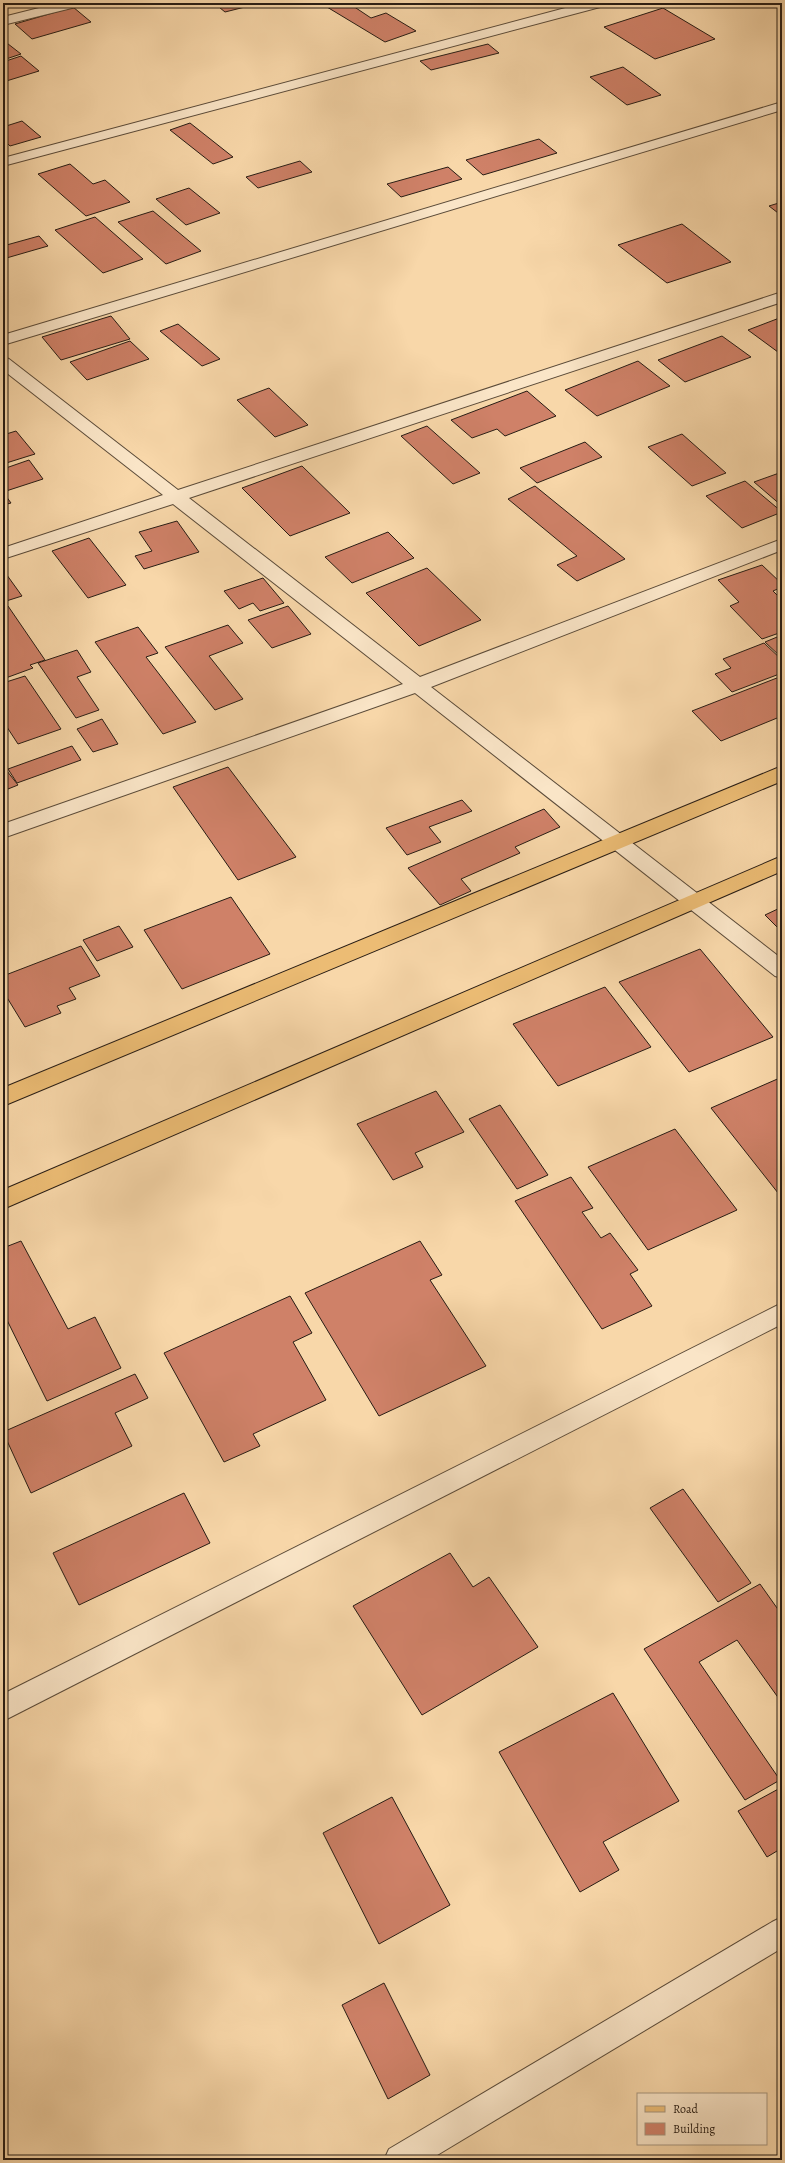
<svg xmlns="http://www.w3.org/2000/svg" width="785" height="2163" viewBox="0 0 785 2163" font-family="Alegreya,serif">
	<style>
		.building { fill: #cf8168; stroke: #271c14 }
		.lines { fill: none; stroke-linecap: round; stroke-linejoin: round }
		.minor-casing { stroke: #5b4b39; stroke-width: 2 }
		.major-casing { stroke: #271c14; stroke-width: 2 }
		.minor { fill: #fae5c7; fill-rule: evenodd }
		.major { fill: #ecbc74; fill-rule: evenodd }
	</style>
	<rect width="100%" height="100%" fill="#f8d7a9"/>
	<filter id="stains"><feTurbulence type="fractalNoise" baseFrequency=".005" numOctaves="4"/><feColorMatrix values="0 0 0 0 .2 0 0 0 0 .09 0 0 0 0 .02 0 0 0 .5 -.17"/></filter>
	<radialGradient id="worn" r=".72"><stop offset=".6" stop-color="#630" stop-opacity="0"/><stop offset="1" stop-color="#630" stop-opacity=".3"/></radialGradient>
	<g class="building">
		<polygon points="214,3 240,3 245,7 225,12"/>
		<polygon points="362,3 353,6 371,18 386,13 416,31 385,42 322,4"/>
		<polygon points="73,7 91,22 32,39 15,24"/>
		<polygon points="663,8 715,39 655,59 604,27"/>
		<polygon points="3,40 21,54 3,60"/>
		<polygon points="488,44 499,53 431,70 420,61"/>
		<polygon points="21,56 39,71 3,82 3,62"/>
		<polygon points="623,67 661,95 627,105 590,77"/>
		<polygon points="22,121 41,137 10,146 3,139 3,127"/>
		<polygon points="190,123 233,157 213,164 170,130"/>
		<polygon points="539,139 557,153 483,175 466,160"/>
		<polygon points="300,161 312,172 258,188 246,177"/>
		<polygon points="70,164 93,184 105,180 130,202 86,216 38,174"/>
		<polygon points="448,167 462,179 401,197 387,184"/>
		<polygon points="189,188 220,213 186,225 156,199"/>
		<polygon points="782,202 782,216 769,206"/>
		<polygon points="153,211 201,251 166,264 118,222"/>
		<polygon points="95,217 143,259 103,273 55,230"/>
		<polygon points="682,224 731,262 667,283 618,245"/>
		<polygon points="39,236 48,246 3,259 3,246"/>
		<polygon points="111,316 130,339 61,360 42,337"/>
		<polygon points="782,317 782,355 748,330"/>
		<polygon points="178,324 220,359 202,366 160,331"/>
		<polygon points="722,336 751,357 685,382 658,360"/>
		<polygon points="130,341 149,359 87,380 70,362"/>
		<polygon points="638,361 670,386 597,416 565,390"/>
		<polygon points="269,388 308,425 275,437 237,400"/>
		<polygon points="527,391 556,416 505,436 497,429 472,438 451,420"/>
		<polygon points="427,426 480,473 453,484 401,436"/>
		<polygon points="16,431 35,454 3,464 3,435"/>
		<polygon points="682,434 726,473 692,486 648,447"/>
		<polygon points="585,442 602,457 537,483 520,468"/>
		<polygon points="29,460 43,479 3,492 3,469"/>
		<polygon points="302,466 350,513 290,536 242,488"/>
		<polygon points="782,472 782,506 754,482"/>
		<polygon points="745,481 782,512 742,528 706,496"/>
		<polygon points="535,486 625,559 577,581 557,565 577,556 508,499"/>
		<polygon points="3,492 11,503 3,505"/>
		<polygon points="177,521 199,552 144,569 135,556 152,551 139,532"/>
		<polygon points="388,532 414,558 352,583 325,557"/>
		<polygon points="89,538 126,585 88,598 52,551"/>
		<polygon points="762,565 782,584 782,587 773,591 782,600 782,632 762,639 730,606 739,602 718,580"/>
		<polygon points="427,568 481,620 419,646 366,593"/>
		<polygon points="3,571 4,571 22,596 3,602"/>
		<polygon points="263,578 284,603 260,611 253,603 239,609 224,591"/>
		<polygon points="8,606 45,660 30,665 33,668 3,679 3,607"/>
		<polygon points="288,606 311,634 272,648 248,620"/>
		<polygon points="228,625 243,643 209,656 243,699 215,710 165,647"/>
		<polygon points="138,627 158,653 146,657 196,722 163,734 95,642"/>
		<polygon points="782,635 782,658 765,642"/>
		<polygon points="764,643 782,660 782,673 732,692 715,674 731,668 723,659"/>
		<polygon points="77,650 91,672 77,677 99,710 76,718 38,663"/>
		<polygon points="25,676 61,729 18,744 3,721 3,683"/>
		<polygon points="782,676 782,716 721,741 692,711"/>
		<polygon points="102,719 118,744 93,752 77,729"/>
		<polygon points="72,746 81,760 17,783 8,769"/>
		<polygon points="3,766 18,785 3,791"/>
		<polygon points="228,767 296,857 238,880 173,787"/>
		<polygon points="462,800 472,811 429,827 441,842 407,855 386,828"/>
		<polygon points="544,809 560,827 515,847 520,853 461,879 471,891 440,905 408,868"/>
		<polygon points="231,897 270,954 182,989 144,930"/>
		<polygon points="782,907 782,932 765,915"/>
		<polygon points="119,926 133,947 97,961 83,940"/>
		<polygon points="81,946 100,976 69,988 76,999 57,1006 61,1013 25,1027 3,991 3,976"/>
		<polygon points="700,949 773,1037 689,1072 619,982"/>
		<polygon points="605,987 651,1047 558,1086 513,1024"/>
		<polygon points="782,1077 782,1198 711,1108"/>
		<polygon points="436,1091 464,1132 415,1153 423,1167 393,1180 357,1124"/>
		<polygon points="500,1105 548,1175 517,1189 469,1119"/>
		<polygon points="675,1129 737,1210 648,1250 588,1167"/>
		<polygon points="571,1177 593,1208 582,1212 601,1238 610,1233 638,1270 630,1274 652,1306 602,1329 515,1201"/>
		<polygon points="21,1241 68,1329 95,1317 121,1368 47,1401 3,1312 3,1248"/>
		<polygon points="420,1241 442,1275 430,1280 486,1366 379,1416 305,1293"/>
		<polygon points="290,1296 312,1333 293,1342 326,1400 253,1434 260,1446 224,1462 164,1353"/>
		<polygon points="135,1374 148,1398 115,1413 132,1446 31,1493 3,1432"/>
		<polygon points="683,1489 751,1583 718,1602 650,1508"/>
		<polygon points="184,1493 210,1543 79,1605 53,1553"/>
		<polygon points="450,1553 473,1587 489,1577 538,1647 422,1715 353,1606"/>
		<polygon points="760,1584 782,1615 782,1703 737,1640 699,1662 780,1780 745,1800 644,1649"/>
		<polygon points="613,1693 679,1801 603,1842 619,1870 580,1892 499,1752"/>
		<polygon points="782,1787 782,1848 767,1857 738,1811"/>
		<polygon points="392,1797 450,1905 379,1944 323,1833"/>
		<polygon points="384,1983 430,2075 388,2099 342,2005"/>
	</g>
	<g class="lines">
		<defs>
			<g id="minor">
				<polygon points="59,3 81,3 80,6 3,25 3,17"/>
				<polygon points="584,3 605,3 604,6 3,166 3,158"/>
				<polygon points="782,102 782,110 3,345 3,335"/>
				<polygon points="782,292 782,302 189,498 420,677 782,539 782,550 431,687 782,959 782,978 775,976 415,693 3,838 3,824 403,684 173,504 3,559 3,548 163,495 3,370 3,357 9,359 178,490"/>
				<polygon points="782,1303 782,1324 3,1721 3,1694"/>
				<polygon points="782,1917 782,1948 429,2160 384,2160 389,2149 772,1922"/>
			</g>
			<g id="major">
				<polygon points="782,766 782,781 3,1106 3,1088"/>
				<polygon points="782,856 782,871 3,1209 3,1190"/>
			</g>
		</defs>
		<use href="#minor" class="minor-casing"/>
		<use href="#major" class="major-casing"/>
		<use href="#minor" class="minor"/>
		<use href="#major" class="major"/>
	</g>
	<rect width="785" height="2163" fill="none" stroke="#f8d7a9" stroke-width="16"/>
	<rect x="4" y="4" width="777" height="2155" fill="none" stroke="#271c14" stroke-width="2"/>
	<rect x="8" y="8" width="769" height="2147" fill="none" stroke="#271c14"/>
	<rect x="637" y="2093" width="130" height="52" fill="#fae5c7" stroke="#a6957f"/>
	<rect x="645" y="2106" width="20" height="6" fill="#ecbc74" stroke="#a6957f"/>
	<text x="673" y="2113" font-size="12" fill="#271c14">Road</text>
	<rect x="645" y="2123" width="20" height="12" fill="#cf8168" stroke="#a6957f"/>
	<text x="673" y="2133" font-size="12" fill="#271c14">Building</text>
	<rect width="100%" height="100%" filter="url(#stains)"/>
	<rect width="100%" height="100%" fill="url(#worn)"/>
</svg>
